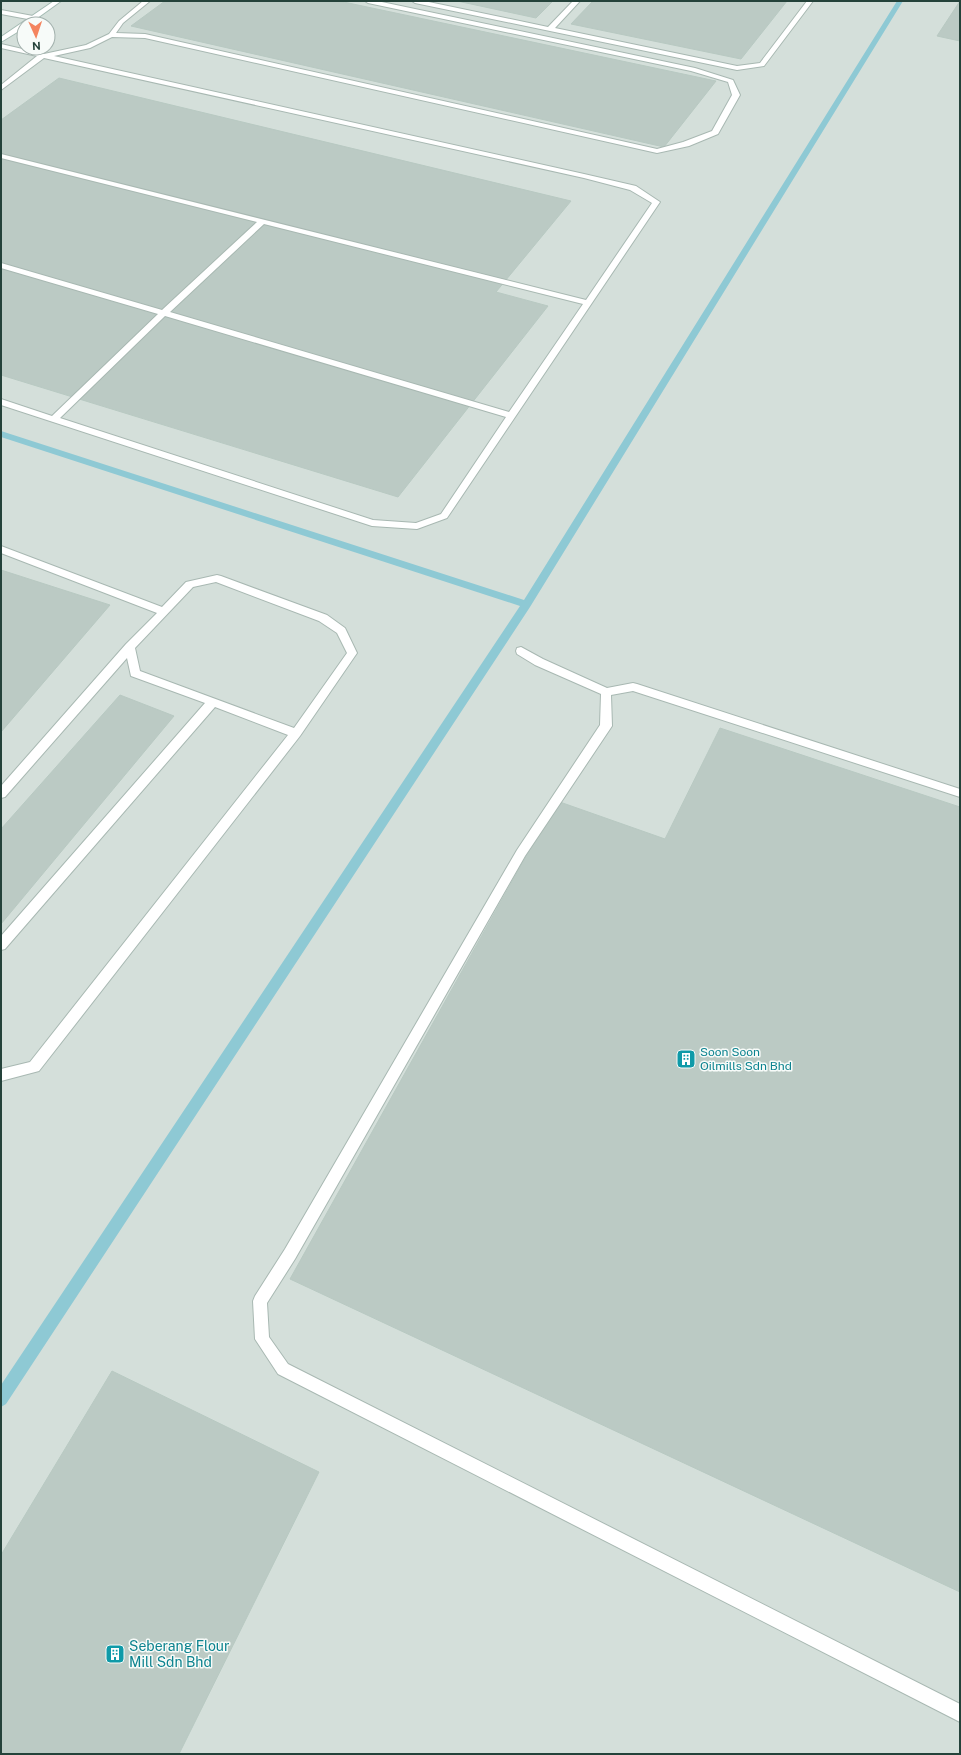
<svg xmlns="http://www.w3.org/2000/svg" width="961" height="1755" viewBox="0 0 961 1755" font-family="'Public Sans',sans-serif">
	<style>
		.built { fill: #d4dfda; fill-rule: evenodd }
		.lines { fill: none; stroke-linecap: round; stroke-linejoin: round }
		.stream { fill: #8ec9d4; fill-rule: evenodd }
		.building { fill: #bbcac4; stroke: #b8c9c2 }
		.lane-casing { stroke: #a8b8b2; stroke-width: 2 }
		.secondary-casing { stroke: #a4bbb3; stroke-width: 2 }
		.lane { fill: #fff; fill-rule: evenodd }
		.secondary { fill: #fff; fill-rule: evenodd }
		.labels { text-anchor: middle; stroke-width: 3; stroke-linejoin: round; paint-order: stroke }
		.culture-label { font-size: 12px; fill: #0d838f; stroke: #f7fbf9; text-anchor: start }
		.near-culture-label { font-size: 14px; fill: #0d838f; stroke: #f7fbf9; text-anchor: start }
	</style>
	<rect width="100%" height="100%" fill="#e6efeb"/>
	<path class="built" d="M 1,1 L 960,1 L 960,1754 L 1,1754 ZM 24,24 L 48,24 L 48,48 L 24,48 Z"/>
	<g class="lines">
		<polygon class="stream" points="897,1 903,1 530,607 6,1404 1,1407 1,1385 520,606 1,437 1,431 524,600"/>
	</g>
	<g class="building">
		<polygon points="165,1 339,1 716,81 664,147 131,26"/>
		<polygon points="457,1 553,1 536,18"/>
		<polygon points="593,1 787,1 741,59 571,24"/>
		<polygon points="960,1 960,41 937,36"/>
		<polygon points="59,78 571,201 496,292 548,306 398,497 1,375 1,120"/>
		<polygon points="1,570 110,605 1,732"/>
		<polygon points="120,695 174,716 1,924 1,829"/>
		<polygon points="720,728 960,807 960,1592 290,1279 557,801 665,839"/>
		<polygon points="112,1371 319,1472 179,1754 1,1754 1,1555"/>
	</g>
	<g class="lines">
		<defs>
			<g id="lane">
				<path d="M 143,1 L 150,1 L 123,23 L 116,33 L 145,34 L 657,149 L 683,142 L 712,131 L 732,95 L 728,82 L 691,71 L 368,3 L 365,1 L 377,1 L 695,68 L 733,80 L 740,95 L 718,134 L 689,146 L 657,153 L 145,38 L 112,37 L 90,48 L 54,56 L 584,174 L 636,186 L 660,202 L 447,518 L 417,529 L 372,526 L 1,405 L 1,399 L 52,416 L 158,314 L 1,268 L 1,263 L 162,310 L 257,222 L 1,158 L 1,154 L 586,300 L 652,203 L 630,190 L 584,178 L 44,58 L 1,90 L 1,85 L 37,56 L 1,48 L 1,44 L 44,54 L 86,45 L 109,34 L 119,21 ZM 264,224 L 583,304 L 509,412 L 170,312 ZM 165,316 L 506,417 L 441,514 L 416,523 L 373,520 L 60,418 Z"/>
				<polygon points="412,1 424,1 548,27 573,1 580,1 555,28 737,66 760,63 807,1 813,1 764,66 737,70 415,3"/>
				<polygon points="1,10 33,16 36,18 33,20 1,14"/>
				<path d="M 1,546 L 162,607 L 186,582 L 217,575 L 221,576 L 327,615 L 345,628 L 357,653 L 300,736 L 39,1071 L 1,1081 L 1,1069 L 30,1062 L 288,735 L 215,707 L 5,949 L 1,950 L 1,936 L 205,703 L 131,676 L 127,658 L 5,797 L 1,798 L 1,786 L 126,644 L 157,613 L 1,553 ZM 216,582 L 319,621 L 337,633 L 347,653 L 294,728 L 140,671 L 135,648 L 193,587 Z"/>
				<polygon points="521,647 543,659 607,688 633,683 637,684 960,789 960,797 633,691 611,695 612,726 610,729 525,856 295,1259 267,1303 269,1337 288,1364 960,1704 960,1722 278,1374 255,1339 253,1301 255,1296 285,1249 517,850 600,725 601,694 535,665 517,654 516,651 517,648"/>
			</g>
			<polygon id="secondary" points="54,1 61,1 29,24 24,24 24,28 1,42 1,37"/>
		</defs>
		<use href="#lane" class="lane-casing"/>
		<use href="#secondary" class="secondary-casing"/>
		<use href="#lane" class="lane"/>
		<use href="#secondary" class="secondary"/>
	</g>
	<defs>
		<symbol id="building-square" viewBox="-11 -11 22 22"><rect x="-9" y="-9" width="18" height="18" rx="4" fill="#0f9aa8" stroke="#f7fbf9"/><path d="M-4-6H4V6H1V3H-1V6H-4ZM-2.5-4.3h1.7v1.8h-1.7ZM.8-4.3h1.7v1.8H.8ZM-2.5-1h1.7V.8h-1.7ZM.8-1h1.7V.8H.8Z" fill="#fff"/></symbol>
	</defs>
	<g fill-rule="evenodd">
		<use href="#building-square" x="675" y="1048" width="22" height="22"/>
		<use href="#building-square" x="104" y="1643" width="22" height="22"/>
	</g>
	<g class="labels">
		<g class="culture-label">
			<text x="700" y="1056">Soon Soon<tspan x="700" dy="14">Oilmills Sdn Bhd</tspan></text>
		</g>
		<g class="near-culture-label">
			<text x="129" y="1651">Seberang Flour<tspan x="129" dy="16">Mill Sdn Bhd</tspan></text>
		</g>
	</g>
	<rect width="961" height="1755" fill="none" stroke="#24423a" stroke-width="4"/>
	<g transform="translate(36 36) rotate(177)"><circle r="19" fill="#f7fbf9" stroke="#a3b1ad"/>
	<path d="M0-3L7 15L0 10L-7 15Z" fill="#f4845f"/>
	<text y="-6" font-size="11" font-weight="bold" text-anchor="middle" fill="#24423a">N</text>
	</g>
</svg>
